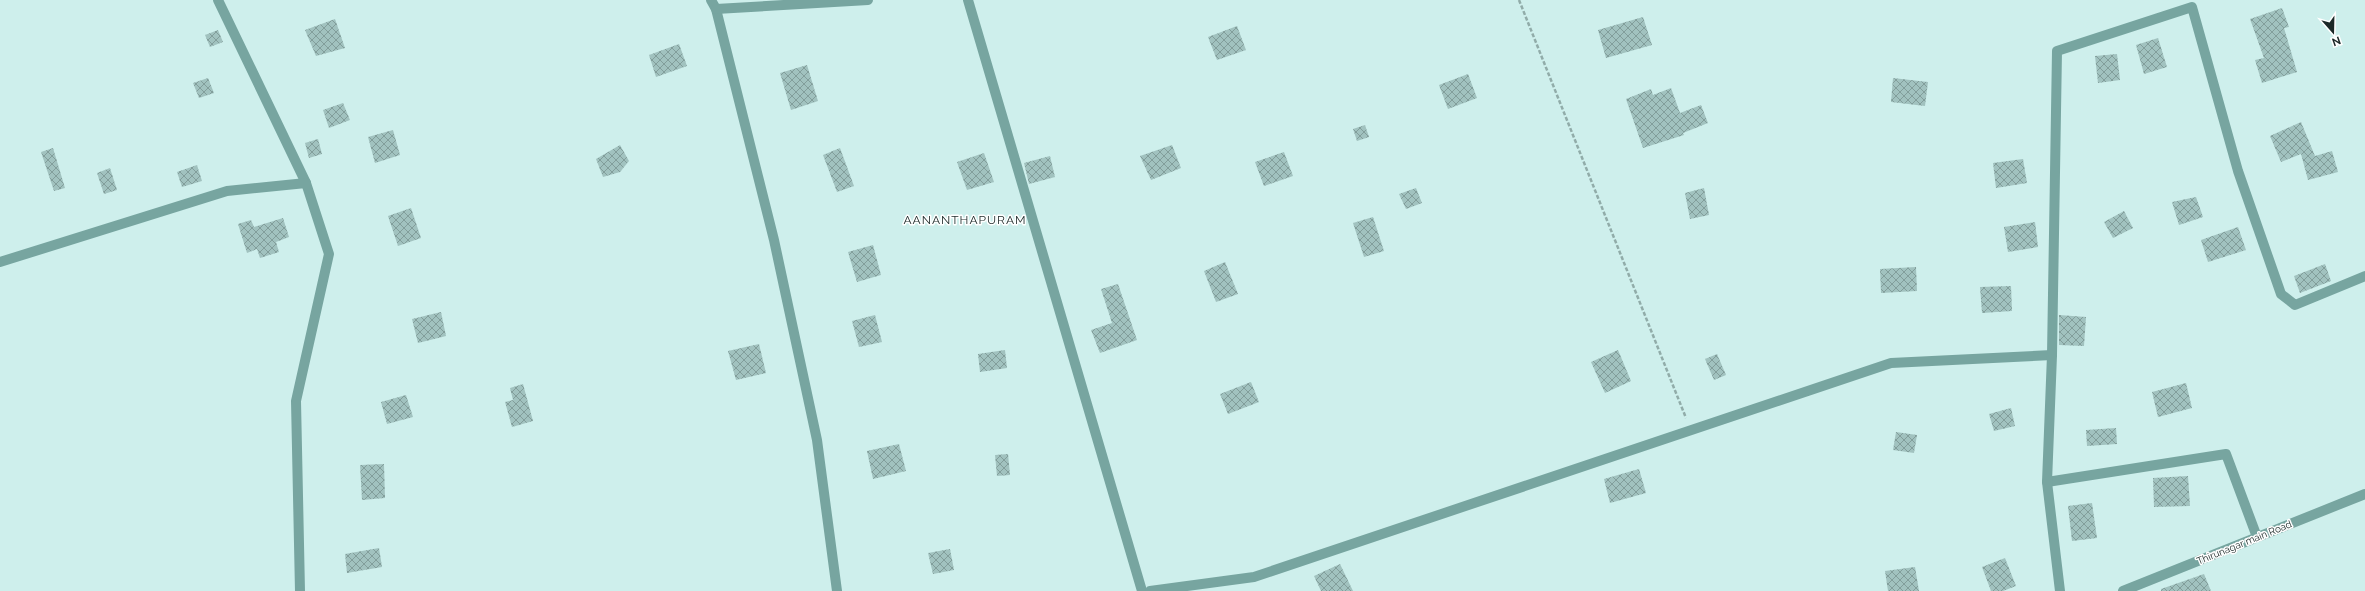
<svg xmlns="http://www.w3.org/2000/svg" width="2365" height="591" viewBox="0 0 2365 591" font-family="Raleway,sans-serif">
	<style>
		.building { fill: url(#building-cross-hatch) }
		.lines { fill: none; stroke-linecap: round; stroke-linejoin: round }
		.path { stroke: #91aca9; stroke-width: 2.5; stroke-dasharray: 4 2; stroke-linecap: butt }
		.minor { stroke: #77a5a0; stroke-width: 10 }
		.labels { text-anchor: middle; stroke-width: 3; stroke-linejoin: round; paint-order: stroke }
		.street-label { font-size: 10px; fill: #1b2827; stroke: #fff }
		.quarter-label { font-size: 12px; letter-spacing: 1px; fill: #1b2827; stroke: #fff }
	</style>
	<defs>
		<pattern id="building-cross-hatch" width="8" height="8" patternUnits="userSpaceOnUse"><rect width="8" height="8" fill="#a1c2bf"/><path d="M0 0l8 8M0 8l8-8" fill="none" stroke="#829e9b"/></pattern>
	</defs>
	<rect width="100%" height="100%" fill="#ceefec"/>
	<g class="building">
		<polygon points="2282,8 2289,27 2284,28 2297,72 2262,83 2255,60 2264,58 2250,19"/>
		<polygon points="1643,17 1652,45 1606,58 1598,30"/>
		<polygon points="335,19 345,48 316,56 305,30"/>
		<polygon points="1237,26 1246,50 1217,60 1208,37"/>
		<polygon points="218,30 223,42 210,47 205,35"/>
		<polygon points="2158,38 2167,67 2144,74 2136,45"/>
		<polygon points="679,44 687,66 656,77 649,55"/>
		<polygon points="2117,54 2120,80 2098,83 2095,56"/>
		<polygon points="807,65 818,101 791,110 780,73"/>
		<polygon points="1468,74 1477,98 1448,109 1439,85"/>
		<polygon points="208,78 214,93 199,98 193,83"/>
		<polygon points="1893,78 1928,82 1925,106 1891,102"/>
		<polygon points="1671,88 1680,113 1701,105 1708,123 1683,133 1684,135 1643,148 1626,99 1651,89 1653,95"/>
		<polygon points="343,103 350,120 329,128 323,110"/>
		<polygon points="2301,122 2315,156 2332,151 2338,172 2308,180 2301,154 2281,162 2270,136"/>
		<polygon points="1365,125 1369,137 1357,141 1353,129"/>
		<polygon points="393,130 400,155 375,163 368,137"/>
		<polygon points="318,139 322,154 309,158 305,143"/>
		<polygon points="620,145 629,161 620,172 603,177 596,159"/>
		<polygon points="1172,145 1181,168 1151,180 1140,156"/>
		<polygon points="53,148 65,188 54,191 41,152"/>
		<polygon points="840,148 854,186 837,192 823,155"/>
		<polygon points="1284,152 1293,176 1264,186 1255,162"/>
		<polygon points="984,153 994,182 967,190 957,162"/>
		<polygon points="1050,156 1055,177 1029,184 1024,163"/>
		<polygon points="2023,159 2027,183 1996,188 1993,163"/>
		<polygon points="197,165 202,181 182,187 177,172"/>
		<polygon points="110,168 117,190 104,194 97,173"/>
		<polygon points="1416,188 1422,203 1406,209 1399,194"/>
		<polygon points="1704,188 1709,215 1690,219 1685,193"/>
		<polygon points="2196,197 2203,217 2179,225 2172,202"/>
		<polygon points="411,208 421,238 398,246 388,216"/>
		<polygon points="2124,211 2133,228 2113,238 2104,222"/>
		<polygon points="1373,217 1384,251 1364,257 1353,223"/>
		<polygon points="283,218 289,237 276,242 279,252 260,258 257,249 247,253 238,224 251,220 254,227"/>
		<polygon points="2035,222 2038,247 2008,252 2004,227"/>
		<polygon points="2238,227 2246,250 2208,262 2201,240"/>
		<polygon points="873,245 881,275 857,282 848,252"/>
		<polygon points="1225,262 1238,294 1216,302 1204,271"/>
		<polygon points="2325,264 2331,281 2300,293 2294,276"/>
		<polygon points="1916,267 1917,291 1881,293 1880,269"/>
		<polygon points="1118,284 1137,340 1100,353 1091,330 1112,323 1101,289"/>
		<polygon points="2011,286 2012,311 1982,313 1980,287"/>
		<polygon points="441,312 446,336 418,343 412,319"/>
		<polygon points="875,315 882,342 859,347 852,321"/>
		<polygon points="2059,315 2086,317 2084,346 2059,345"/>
		<polygon points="759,344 766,373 736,380 728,351"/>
		<polygon points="1005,350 1007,368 980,372 978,354"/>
		<polygon points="1618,350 1631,381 1605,393 1591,362"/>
		<polygon points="1717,354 1726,375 1714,380 1705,359"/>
		<polygon points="1251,382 1259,402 1228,414 1220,394"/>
		<polygon points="2186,383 2192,408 2158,417 2152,392"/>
		<polygon points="523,384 533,421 512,427 505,402 513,400 510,388"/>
		<polygon points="406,395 413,417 387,424 381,402"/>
		<polygon points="2011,408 2015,426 1994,431 1989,414"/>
		<polygon points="2116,428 2117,444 2087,446 2086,430"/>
		<polygon points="1896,432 1917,435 1914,453 1893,450"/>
		<polygon points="899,444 906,471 873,479 867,451"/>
		<polygon points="1008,454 1010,475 997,476 995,455"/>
		<polygon points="384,464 385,498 362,500 360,465"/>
		<polygon points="1639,469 1646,493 1610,503 1604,479"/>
		<polygon points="2188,476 2190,506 2154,507 2153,478"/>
		<polygon points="2092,503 2097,538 2072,541 2068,506"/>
		<polygon points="379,548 382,567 347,573 345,554"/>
		<polygon points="950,549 954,570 933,574 928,553"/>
		<polygon points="2005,558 2016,586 2003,591 1991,591 1982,567"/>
		<polygon points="1340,564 1353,591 1321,591 1314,576"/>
		<polygon points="1915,567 1919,591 1888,591 1885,571"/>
		<polygon points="2204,574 2211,591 2161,591 2161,589"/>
	</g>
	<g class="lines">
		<polyline class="path" points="1519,0 1686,418"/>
		<g class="minor">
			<polyline points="218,0 306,183"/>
			<polyline points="711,0 716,9 774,240 817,440 837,591"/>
			<polyline points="968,0 1142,591"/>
			<polyline points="716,9 868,0"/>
			<polyline points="0,262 227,191 306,183 329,254 296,401 300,591"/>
			<polyline points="2047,482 2226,454 2257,537"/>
			<polyline points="1150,591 1254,577 1891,363 2052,355"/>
			<polyline points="2060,591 2047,482 2052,355 2057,51 2192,7 2238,171 2281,294 2295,305 2365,276"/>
			<polyline points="2123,591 2365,494"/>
		</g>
	</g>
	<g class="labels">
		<g class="street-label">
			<text transform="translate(2244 542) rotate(-22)" y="4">Thirunagar main Road</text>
		</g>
		<g class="quarter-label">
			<text x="965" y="224">AANANTHAPURAM</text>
		</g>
	</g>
	<g transform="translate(2333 32) rotate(160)" stroke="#ffffff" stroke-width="3" paint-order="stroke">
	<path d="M0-3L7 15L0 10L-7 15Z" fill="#1b2827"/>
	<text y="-6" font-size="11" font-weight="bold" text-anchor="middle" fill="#1b2827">N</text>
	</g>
</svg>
